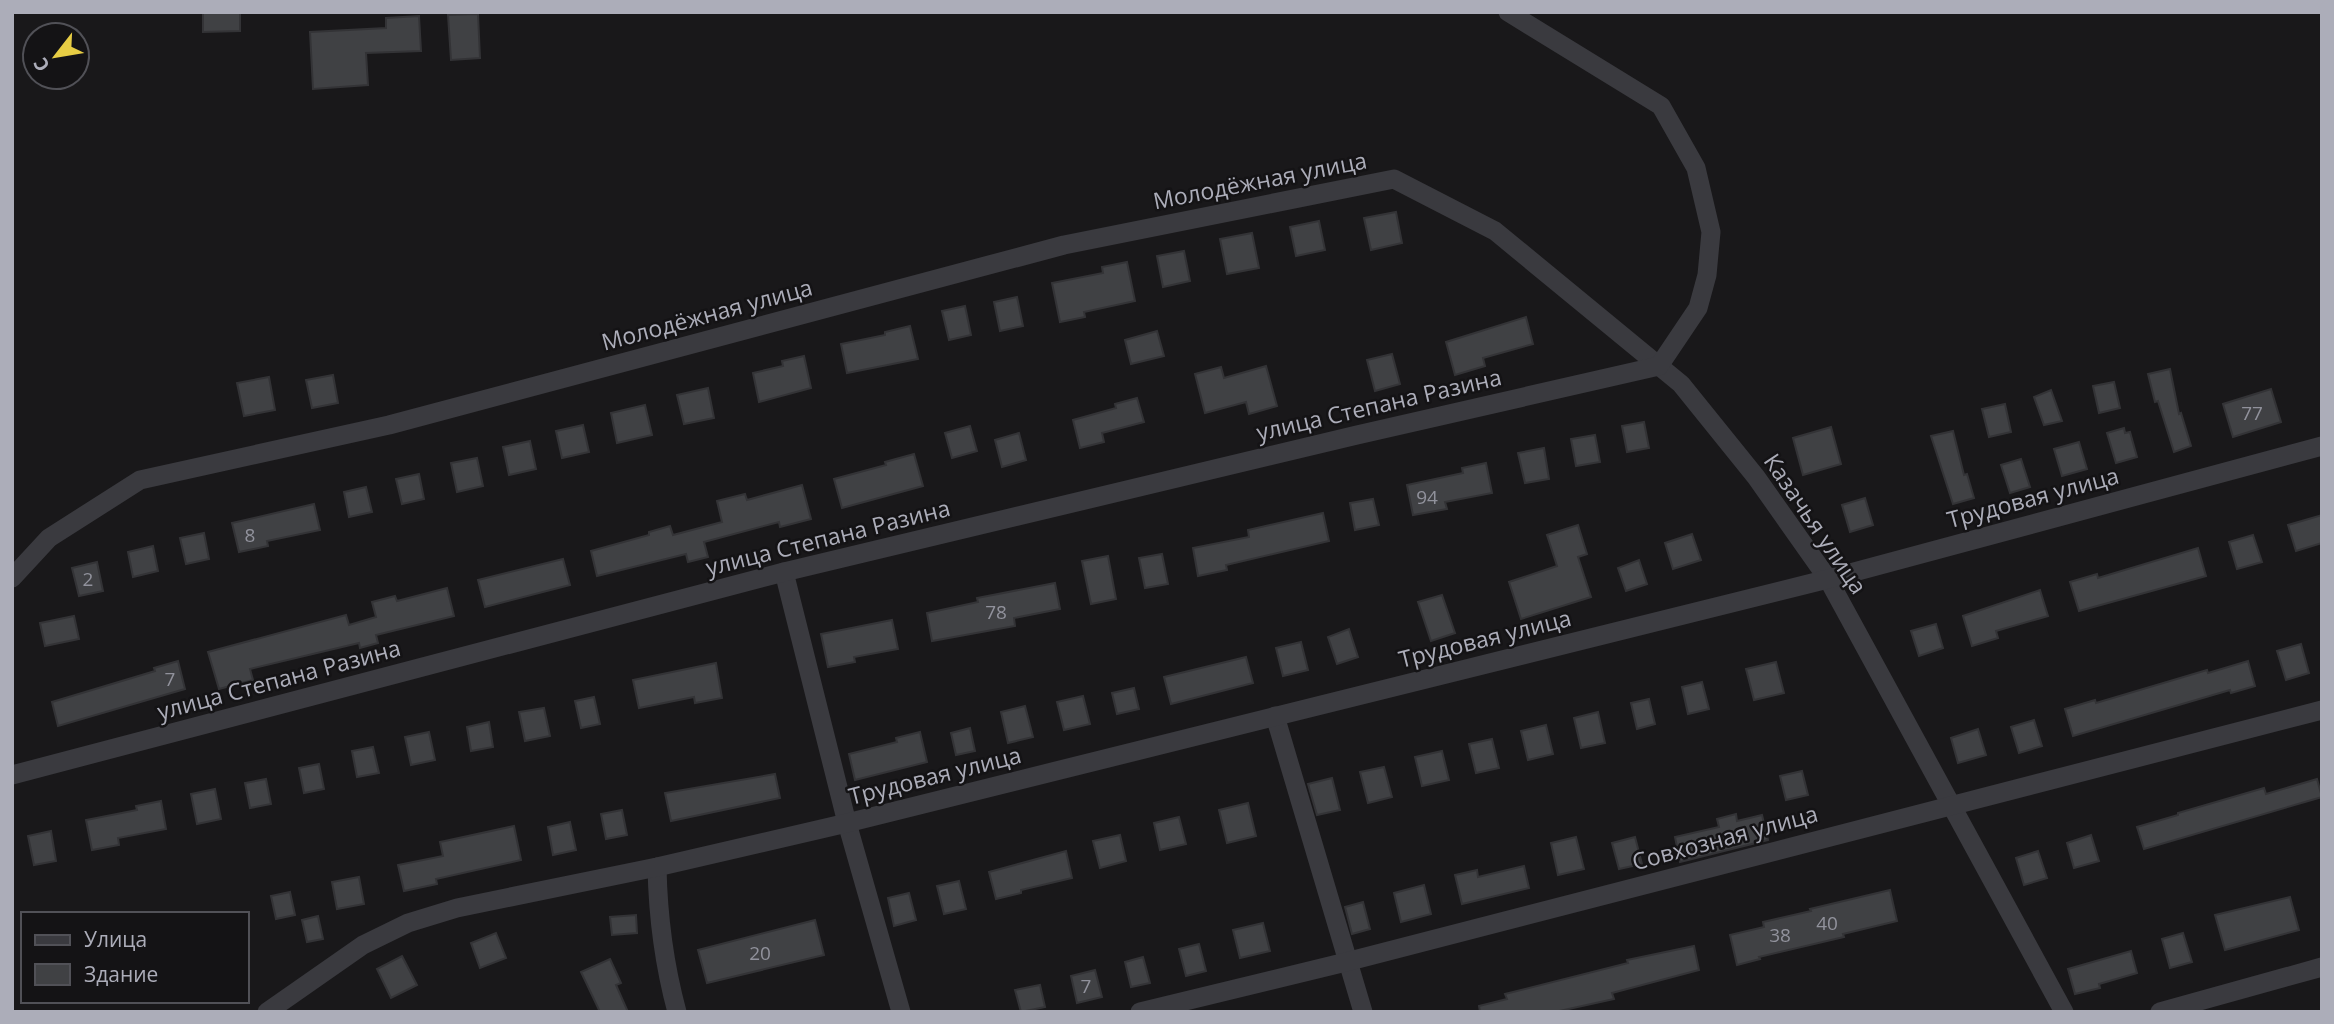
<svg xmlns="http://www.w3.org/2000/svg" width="2334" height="1024" viewBox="0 0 2334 1024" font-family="'Open Sans',sans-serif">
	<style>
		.building { fill: #404144; stroke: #333336; stroke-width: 2 }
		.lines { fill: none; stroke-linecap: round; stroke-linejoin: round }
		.minor { stroke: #3a3a3f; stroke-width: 19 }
		.labels { text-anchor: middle; stroke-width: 5; stroke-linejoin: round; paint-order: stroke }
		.number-label { font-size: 19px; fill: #91929c }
		.street-label { font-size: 23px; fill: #acadb9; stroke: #141315 }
	</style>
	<rect width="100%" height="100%" fill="#19181a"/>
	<g class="building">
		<polygon points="203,12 240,12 240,31 203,32"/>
		<polygon points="478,14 480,58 451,60 448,15"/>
		<polygon points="419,16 421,51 366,53 368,85 313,89 310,32 386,28 386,18"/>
		<polygon points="1396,212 1402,243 1371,250 1364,218"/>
		<polygon points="1319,221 1325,250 1296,256 1290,227"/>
		<polygon points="1252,233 1259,268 1227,274 1220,239"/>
		<polygon points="1184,251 1190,281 1163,287 1157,256"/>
		<polygon points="1127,262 1135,301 1084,312 1085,317 1060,322 1052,283 1103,273 1102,267"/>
		<polygon points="1017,297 1023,326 1000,331 994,302"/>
		<polygon points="965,306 971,335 949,340 942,311"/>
		<polygon points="1526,317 1533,344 1483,358 1485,366 1455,375 1446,342"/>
		<polygon points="910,326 918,359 847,373 841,344 885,335 885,332"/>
		<polygon points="1157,331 1164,356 1131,364 1125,340"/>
		<polygon points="1392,354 1400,384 1375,391 1367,360"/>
		<polygon points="804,356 811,388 759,402 753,373 783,366 782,361"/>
		<polygon points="1266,366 1277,406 1249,414 1246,402 1205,413 1195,374 1221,367 1224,378"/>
		<polygon points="2170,369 2179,414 2181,413 2191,446 2174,452 2158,401 2155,402 2148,374"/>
		<polygon points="333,375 338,403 312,408 306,380"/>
		<polygon points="269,377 275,410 244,416 237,383"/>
		<polygon points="2114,382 2120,408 2099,413 2093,386"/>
		<polygon points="708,388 714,418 684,424 677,395"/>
		<polygon points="2271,389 2281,422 2233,437 2223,404"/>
		<polygon points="2051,390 2062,421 2044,425 2034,397"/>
		<polygon points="1137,398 1144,422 1102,433 1104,442 1080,448 1073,420 1116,408 1115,404"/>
		<polygon points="2005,404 2011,432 1989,437 1982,409"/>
		<polygon points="645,405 652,435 617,443 611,413"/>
		<polygon points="1644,422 1649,448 1627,452 1622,426"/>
		<polygon points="583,425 589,452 562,458 556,431"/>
		<polygon points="970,426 977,451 952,458 945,433"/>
		<polygon points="1831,427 1841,464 1803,475 1793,438"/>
		<polygon points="2124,428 2125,433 2130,432 2137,457 2116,463 2107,433"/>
		<polygon points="1953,431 1964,475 1967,474 1974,498 1953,504 1931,436"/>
		<polygon points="1019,433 1026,460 1002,467 995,440"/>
		<polygon points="1595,435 1600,462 1576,466 1571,439"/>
		<polygon points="530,441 536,469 509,475 503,447"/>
		<polygon points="2079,442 2087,469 2062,476 2054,449"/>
		<polygon points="1544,448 1549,479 1525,483 1518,453"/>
		<polygon points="914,454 923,486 842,508 834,479 886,465 885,462"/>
		<polygon points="477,458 483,486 457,492 451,463"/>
		<polygon points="2021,459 2030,487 2010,493 2001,465"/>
		<polygon points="1486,463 1492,493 1445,502 1447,509 1413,515 1407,485 1463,473 1462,468"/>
		<polygon points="419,474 424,499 402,504 396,479"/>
		<polygon points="802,485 811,519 780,527 779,522 704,542 708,557 688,562 686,554 597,576 591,551 649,535 649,532 670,526 673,535 722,522 717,501 745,494 747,500"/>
		<polygon points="366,487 372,512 349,517 344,492"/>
		<polygon points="1865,498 1873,525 1850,532 1842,505"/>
		<polygon points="1373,499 1379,525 1355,530 1350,503"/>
		<polygon points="314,504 320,530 267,541 268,546 239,552 232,523"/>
		<polygon points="1323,513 1329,541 1226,565 1227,570 1198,576 1193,548 1249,537 1248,530"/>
		<polygon points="2322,515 2322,543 2296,551 2288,525"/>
		<polygon points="1578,525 1587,554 1578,557 1591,597 1521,619 1509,582 1557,566 1547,535"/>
		<polygon points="204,533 209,559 186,564 180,538"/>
		<polygon points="1692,534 1701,560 1673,569 1665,543"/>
		<polygon points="2253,535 2262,562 2237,569 2229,542"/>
		<polygon points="153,546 158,571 133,577 128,552"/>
		<polygon points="2198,548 2206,576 2079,611 2070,582 2097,574 2098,578"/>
		<polygon points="1162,554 1168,584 1145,588 1139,558"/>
		<polygon points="1108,556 1116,599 1091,604 1082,561"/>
		<polygon points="563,559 570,585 485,607 478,580"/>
		<polygon points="1639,560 1647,584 1626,591 1618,568"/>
		<polygon points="97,562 103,591 79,596 72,568"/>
		<polygon points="1055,583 1060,609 1014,618 1015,626 932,641 927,613 978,602 977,598"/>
		<polygon points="447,588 454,616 376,635 378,643 360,648 359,643 250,669 253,680 219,689 208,652 346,615 349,625 376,617 372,602 395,596 397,601"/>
		<polygon points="2040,590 2048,616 1996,631 1998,638 1972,646 1963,616"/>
		<polygon points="1442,595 1455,633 1431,641 1418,602"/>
		<polygon points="74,616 79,639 45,646 40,623"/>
		<polygon points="892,620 898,649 854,657 855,662 828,667 821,634"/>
		<polygon points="1936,624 1943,648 1919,656 1911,631"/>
		<polygon points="1349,629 1358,657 1337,664 1328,637"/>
		<polygon points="1301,642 1308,670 1283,676 1276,648"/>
		<polygon points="2301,644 2309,673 2286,680 2277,651"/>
		<polygon points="1246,657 1253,683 1171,704 1164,677"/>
		<polygon points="178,661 185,689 58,726 52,702 155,671 154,668"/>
		<polygon points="2248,661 2255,686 2231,693 2230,690 2073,736 2065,709 2095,700 2096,703 2207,670 2208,673"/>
		<polygon points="1776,662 1784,693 1754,700 1746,669"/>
		<polygon points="716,663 722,698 695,703 694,697 639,708 633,680"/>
		<polygon points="1702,682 1709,709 1688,714 1682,687"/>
		<polygon points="1134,688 1139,709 1117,714 1112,693"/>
		<polygon points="1083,696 1090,724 1064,730 1057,702"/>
		<polygon points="594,697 600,724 581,728 575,701"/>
		<polygon points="1649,699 1655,724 1637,729 1631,703"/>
		<polygon points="1025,706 1033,737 1008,743 1001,712"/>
		<polygon points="544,708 550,736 525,741 519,712"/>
		<polygon points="1598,712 1605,743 1581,748 1574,718"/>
		<polygon points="2034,720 2042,746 2019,753 2011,727"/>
		<polygon points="489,722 493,747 471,751 467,727"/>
		<polygon points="1546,725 1553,754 1528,760 1521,731"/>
		<polygon points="970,728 975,751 956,755 951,733"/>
		<polygon points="1978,729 1986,755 1958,763 1951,738"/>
		<polygon points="429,732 435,760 411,765 405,737"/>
		<polygon points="920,732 927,762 855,780 849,754 897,742 896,738"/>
		<polygon points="1492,739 1499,768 1476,773 1469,744"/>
		<polygon points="373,747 379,773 357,777 352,751"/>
		<polygon points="1442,751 1449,780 1422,786 1415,757"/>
		<polygon points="319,764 324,789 304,793 299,768"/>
		<polygon points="1384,767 1392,797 1368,803 1360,772"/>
		<polygon points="1802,771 1808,795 1786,800 1780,776"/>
		<polygon points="775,774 780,798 671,821 665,793"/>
		<polygon points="1332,778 1340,810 1317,815 1308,784"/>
		<polygon points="266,779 271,804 250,808 245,783"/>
		<polygon points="2317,779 2322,797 2144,849 2137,827 2178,815 2178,813 2264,788 2266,794"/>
		<polygon points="215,789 221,819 197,824 191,794"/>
		<polygon points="161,801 166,829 118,838 119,845 92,850 86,820 137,810 136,806"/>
		<polygon points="1248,803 1256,836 1227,843 1219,810"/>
		<polygon points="622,810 627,835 606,839 601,814"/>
		<polygon points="1736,814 1737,821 1762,815 1768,840 1680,862 1675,837 1719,827 1717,819"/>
		<polygon points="1179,817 1186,844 1160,850 1154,823"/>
		<polygon points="570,822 576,850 553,855 548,827"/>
		<polygon points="514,826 521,860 436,879 437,884 404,891 398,865 443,856 440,842"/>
		<polygon points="51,831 56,861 34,865 28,836"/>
		<polygon points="1120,835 1126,861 1100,868 1093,841"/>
		<polygon points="2091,835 2099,861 2074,868 2067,843"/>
		<polygon points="1576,837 1584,869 1558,875 1551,843"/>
		<polygon points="1635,837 1642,864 1619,869 1612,843"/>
		<polygon points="1066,851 1072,878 1021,890 1021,893 996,899 989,872"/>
		<polygon points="2038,851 2047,878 2024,885 2016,858"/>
		<polygon points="1524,866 1529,888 1462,904 1455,875 1477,870 1478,877"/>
		<polygon points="359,877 364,904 337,909 332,882"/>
		<polygon points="959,881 966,909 944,914 937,886"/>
		<polygon points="1424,885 1431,914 1401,922 1394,893"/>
		<polygon points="1890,890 1897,921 1843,934 1844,937 1759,957 1760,959 1737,965 1730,935 1764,927 1763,922 1811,911 1810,909"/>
		<polygon points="290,892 295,915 276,919 271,896"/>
		<polygon points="909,893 916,920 894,926 888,898"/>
		<polygon points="2290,897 2299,930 2225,950 2215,915"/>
		<polygon points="1363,902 1370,929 1352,934 1345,907"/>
		<polygon points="636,915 637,933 612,935 610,917"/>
		<polygon points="318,916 323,939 307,942 302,920"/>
		<polygon points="815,920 824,955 707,983 698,950"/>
		<polygon points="1263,923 1270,951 1240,958 1233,930"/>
		<polygon points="496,933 506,958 480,968 471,943"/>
		<polygon points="2183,933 2192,962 2170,968 2162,939"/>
		<polygon points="1199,944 1206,971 1186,976 1179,949"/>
		<polygon points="1694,946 1699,970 1612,993 1614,999 1555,1012 1480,1012 1479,1006 1507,999 1505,994 1628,963 1627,960"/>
		<polygon points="2131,951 2137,973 2099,984 2100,988 2075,994 2068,969"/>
		<polygon points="402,956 417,985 391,998 377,969"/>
		<polygon points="1143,957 1150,983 1131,987 1125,962"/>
		<polygon points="610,959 621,983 616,985 628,1012 600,1012 581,972"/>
		<polygon points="1095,970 1102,997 1077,1003 1071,976"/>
		<polygon points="1040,985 1045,1007 1021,1012 1015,990"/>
	</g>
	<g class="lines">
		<g class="minor">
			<polyline points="784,572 847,823 901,1012"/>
			<polyline points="12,578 49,538 140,480 389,425 1064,245 1394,179 1495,231 1681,384 1756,477 1828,579 2064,1012"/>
			<polyline points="1275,716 1363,1012"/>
			<polyline points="12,775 784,572 1357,435 1659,366 1698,308 1707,275 1711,232 1696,168 1661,106 1508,12"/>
			<path d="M 657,867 C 658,917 664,964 677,1012"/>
			<polyline points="267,1012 363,945 408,923 457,908 657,867 847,823 1828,579 2322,446"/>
			<polyline points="1140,1012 1346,962 2322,710"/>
			<polyline points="2160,1012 2322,967"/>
		</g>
	</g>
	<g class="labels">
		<g class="number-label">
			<text x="2252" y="420">77</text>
			<text x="1427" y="504">94</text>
			<text x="250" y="542">8</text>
			<text x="88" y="586">2</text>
			<text x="996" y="619">78</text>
			<text x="170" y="686">7</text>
			<text x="1827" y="930">40</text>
			<text x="1780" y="942">38</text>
			<text x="760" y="960">20</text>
			<text x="1086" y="993">7</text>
		</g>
		<g class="street-label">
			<text transform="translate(1260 181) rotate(-11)" y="8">Молодёжная улица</text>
			<text transform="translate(707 315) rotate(-15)" y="8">Молодёжная улица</text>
			<text transform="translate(1379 405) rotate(-13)" y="8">улица Степана Разина</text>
			<text transform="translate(2033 498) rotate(-15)" y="8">Трудовая улица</text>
			<text transform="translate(1815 524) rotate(56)" y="8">Казачья улица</text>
			<text transform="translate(828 538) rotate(-14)" y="8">улица Степана Разина</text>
			<text transform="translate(1485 639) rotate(-14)" y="8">Трудовая улица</text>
			<text transform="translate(279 680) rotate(-15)" y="8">улица Степана Разина</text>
			<text transform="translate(935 776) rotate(-14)" y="8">Трудовая улица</text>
			<text transform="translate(1725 838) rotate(-15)" y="8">Совхозная улица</text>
		</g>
	</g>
	<rect width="2334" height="1024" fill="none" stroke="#acadb9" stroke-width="28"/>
	<rect x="21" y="912" width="228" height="91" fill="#141315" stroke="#515157" stroke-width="2"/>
	<rect x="35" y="935" width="35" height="10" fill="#3a3a3f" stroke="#515157" stroke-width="2"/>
	<text x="84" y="947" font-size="21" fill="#acadb9">Улица</text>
	<rect x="35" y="964" width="35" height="21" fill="#404144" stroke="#515157" stroke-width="2"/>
	<text x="84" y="982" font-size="21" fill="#acadb9">Здание</text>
	<g transform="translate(56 56) rotate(239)"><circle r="33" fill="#141315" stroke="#515157" stroke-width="2"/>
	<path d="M0-5L12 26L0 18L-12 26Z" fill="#e7cd44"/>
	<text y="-10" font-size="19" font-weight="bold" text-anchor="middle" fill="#acadb9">С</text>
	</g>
</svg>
